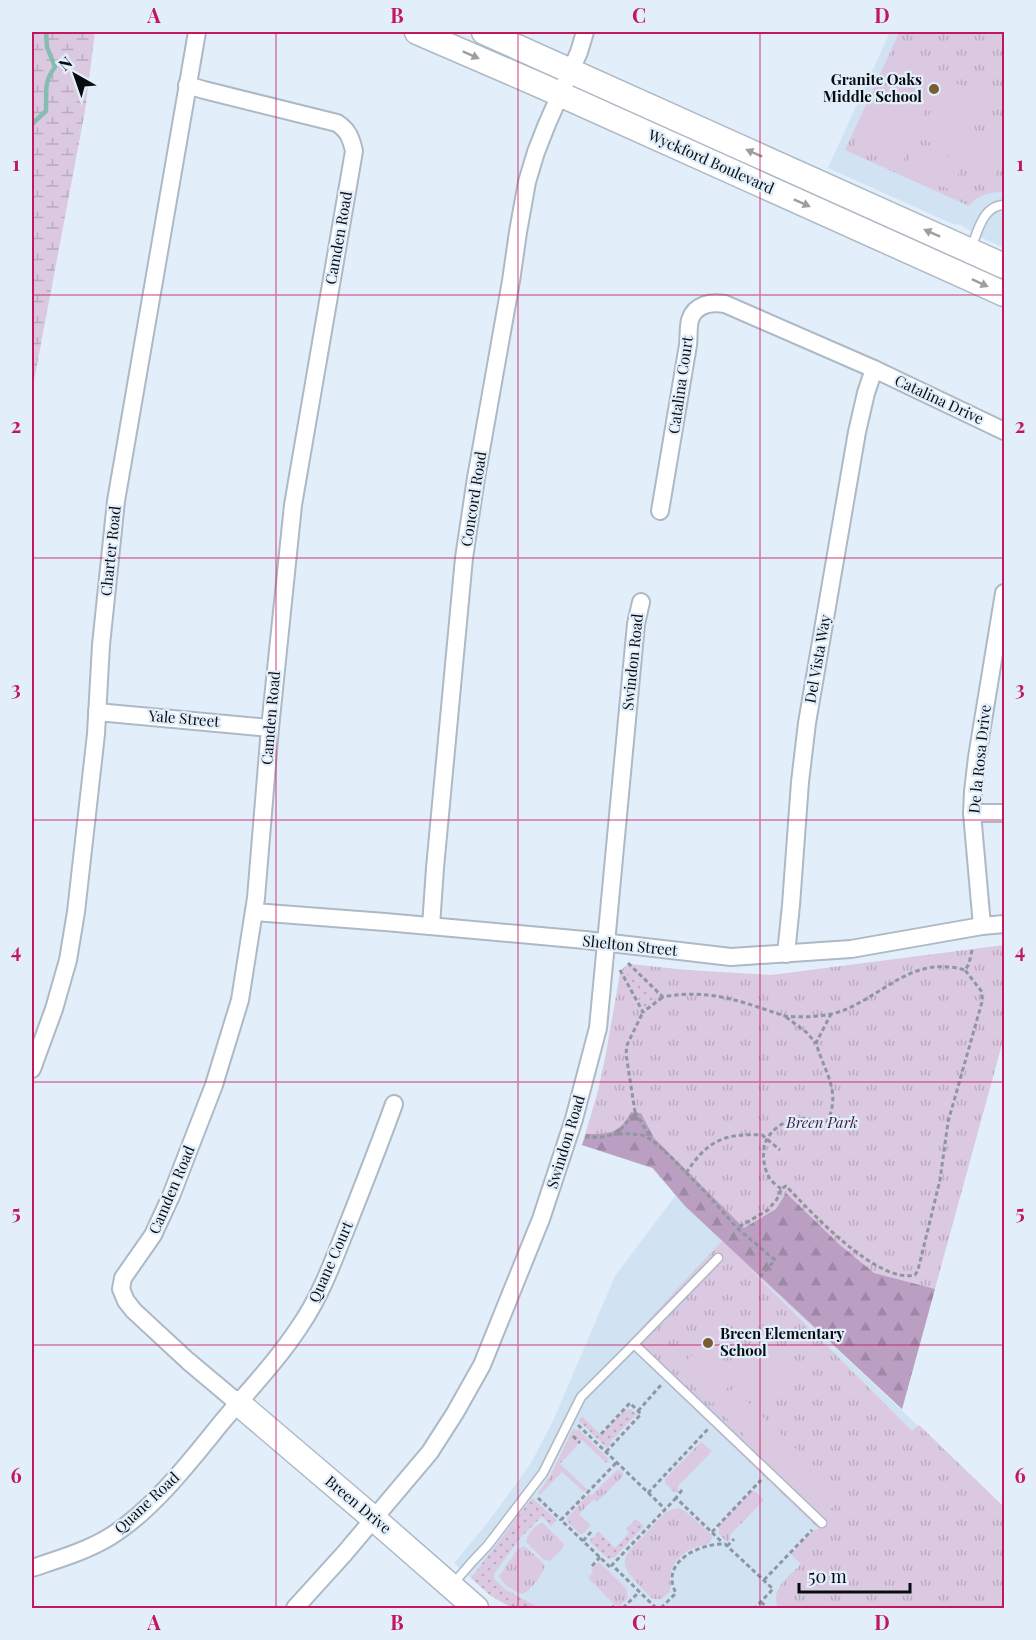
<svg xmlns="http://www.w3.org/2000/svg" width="1036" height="1640" viewBox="0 0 1036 1640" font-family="'Playfair Display',serif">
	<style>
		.built { fill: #d1e2f3 }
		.grass { fill: url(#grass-tufts) }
		.forest { fill: url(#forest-firs) }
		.wetland { fill: url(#wetland-marsh) }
		.garden { fill: url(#garden-dots) }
		.pitch { fill: #dbc9e1 }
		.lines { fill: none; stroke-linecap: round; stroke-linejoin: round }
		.stream { stroke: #87bcb0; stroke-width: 4.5 }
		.lane-casing { stroke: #adb9c4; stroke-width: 11 }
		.street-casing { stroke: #adb9c4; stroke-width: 20 }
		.secondary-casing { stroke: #adb9c4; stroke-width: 27 }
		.path { stroke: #8e97a0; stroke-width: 3; stroke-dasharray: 4.5 3; stroke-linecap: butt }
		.lane { stroke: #fff; stroke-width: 8 }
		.street { stroke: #fff; stroke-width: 16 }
		.secondary { stroke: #fff; stroke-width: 24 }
		.oneway { fill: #9c9e9f }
		.grid { fill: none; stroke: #c2185b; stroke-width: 1.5; stroke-opacity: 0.55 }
		.poi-dot { fill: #7b5d31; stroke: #e2eefa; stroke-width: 2 }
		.labels { text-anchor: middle; stroke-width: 4.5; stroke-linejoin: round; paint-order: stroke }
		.poi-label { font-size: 15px; font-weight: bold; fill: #080c10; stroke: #e2eefa; text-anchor: end }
		.street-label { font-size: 15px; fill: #080c10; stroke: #e2eefa }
		.park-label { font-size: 15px; font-style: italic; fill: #3e1b48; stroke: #e2eefa }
		.neatline { fill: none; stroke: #c2185b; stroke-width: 2 }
		.grid-label { font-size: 20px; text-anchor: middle; font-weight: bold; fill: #c2185b }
	</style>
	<defs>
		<pattern id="grass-tufts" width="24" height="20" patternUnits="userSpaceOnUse" patternTransform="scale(1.5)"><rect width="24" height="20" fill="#dbc9e1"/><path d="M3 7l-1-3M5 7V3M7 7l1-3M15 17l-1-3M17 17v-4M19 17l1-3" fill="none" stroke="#baabc0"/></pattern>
		<pattern id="forest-firs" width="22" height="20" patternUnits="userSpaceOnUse" patternTransform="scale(1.5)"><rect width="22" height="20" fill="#ba9fc2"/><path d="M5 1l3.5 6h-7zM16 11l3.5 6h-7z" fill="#9e88a6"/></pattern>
		<pattern id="wetland-marsh" width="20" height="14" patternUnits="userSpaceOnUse" patternTransform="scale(1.5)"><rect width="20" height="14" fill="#dbc9e1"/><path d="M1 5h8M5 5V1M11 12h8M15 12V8" fill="none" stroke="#baabc0"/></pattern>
		<pattern id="garden-dots" width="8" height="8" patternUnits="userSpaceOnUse" patternTransform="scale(1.5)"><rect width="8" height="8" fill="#dbc9e1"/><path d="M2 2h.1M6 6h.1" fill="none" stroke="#baabc0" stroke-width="1.8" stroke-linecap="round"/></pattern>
	</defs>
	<rect width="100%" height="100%" fill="#e2eefa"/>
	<g class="built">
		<polygon points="890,32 1004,32 1004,248 976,235 961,225 953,224 828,168"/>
		<polygon points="676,1195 685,1206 760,1277 1004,1507 1004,1608 512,1608 491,1596 454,1563 489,1521 531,1463 553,1421 615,1276"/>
	</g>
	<g class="grass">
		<path d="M 897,32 L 1004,32 L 1004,192 C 991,192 978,194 969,206 L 845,150 L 899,33 Z"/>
		<path d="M 1004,945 L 1004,1037 L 902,1409 L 745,1264 L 912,1431 L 919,1425 L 1004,1507 L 1004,1608 L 778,1608 C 770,1588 788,1578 801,1564 L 791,1554 L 813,1530 L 819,1529 L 626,1344 L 722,1241 L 685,1206 L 652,1168 L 582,1145 L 598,1091 L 606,1053 L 620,973 L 624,967 L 630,964 L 687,970 L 771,975 Z"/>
		<polygon points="573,1429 579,1430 609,1459 606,1463 582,1440 560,1464 587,1489 584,1492 562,1472 540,1495 538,1493 549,1478"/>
		<polygon points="701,1442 712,1451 678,1486 678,1492 674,1492 665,1483 665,1479"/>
		<polygon points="618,1469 623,1473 623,1476 597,1502 594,1499 579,1514 591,1525 583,1534 580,1534 567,1521 567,1518 589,1494 592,1495"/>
		<polygon points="753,1490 764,1500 730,1535 730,1540 727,1542 719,1534 719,1525"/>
		<path d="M 678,1508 L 685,1511 L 711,1534 L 712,1538 L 709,1544 C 690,1547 673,1556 670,1576 C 670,1581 671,1586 670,1591 L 662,1599 L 653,1599 C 646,1592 626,1574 625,1565 C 624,1560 626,1555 629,1551 L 665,1513 L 671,1510 Z"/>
		<path d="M 543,1523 L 564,1544 L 563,1548 L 550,1561 L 543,1559 L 526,1542 C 527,1534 536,1524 543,1523 Z"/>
		<path d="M 524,1546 L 542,1562 L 545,1566 C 542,1575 531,1591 522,1594 C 514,1591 503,1585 499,1576 L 518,1549 Z"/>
		<polygon points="599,1562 626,1588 628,1598 620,1606 615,1605 588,1578 593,1572 591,1570"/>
	</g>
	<path class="forest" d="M 631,1112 L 641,1113 L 654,1138 L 744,1228 L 776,1209 L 786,1193 L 840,1245 L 874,1273 L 935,1289 L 902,1409 L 685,1206 L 653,1168 L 582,1145 L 586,1134 C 610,1134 619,1134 631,1112 Z"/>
	<polygon class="wetland" points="32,32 95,32 85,111 33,386 32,408"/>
	<g class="garden">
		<polygon points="721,154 730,155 1004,277 1004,286"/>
		<polygon points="629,971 632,971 658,994 657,998 645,1007 642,1005 627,974"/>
		<polygon points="630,1409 637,1414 610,1442 611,1444 607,1448 579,1421 582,1416 601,1435 625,1410"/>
		<polygon points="532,1498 557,1520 551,1526 542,1516 520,1538 494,1574 494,1579 506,1590 540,1608 512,1608 491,1596 471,1578"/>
		<polygon points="636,1519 643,1525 643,1527 615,1557 608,1559 590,1542 590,1540 599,1532 615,1548 629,1533 626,1529"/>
	</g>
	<g class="pitch">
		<polygon points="895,55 941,76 929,102 883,82"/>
		<polygon points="945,78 991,99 980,125 933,105"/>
		<polygon points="880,88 926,108 915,135 868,114"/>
		<polygon points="931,110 977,131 965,158 919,137"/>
		<polygon points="989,119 1004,126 1004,155 995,177 968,164"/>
		<polygon points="866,120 912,141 900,167 854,146"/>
		<polygon points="916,143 963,163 951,190 905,169"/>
		<polygon points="769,1341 799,1369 784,1384 755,1356"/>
		<polygon points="695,1352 730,1385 712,1404 677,1370"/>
		<polygon points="750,1360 779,1389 765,1404 736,1375"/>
		<polygon points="733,1388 768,1422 751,1441 715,1407"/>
		<polygon points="770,1424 806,1458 788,1477 753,1443"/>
		<polygon points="809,1461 844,1495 826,1514 791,1480"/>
	</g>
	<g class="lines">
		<path class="stream" d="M 32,124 L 46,111 C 47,91 43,83 55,67 L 47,47 L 46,32"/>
		<defs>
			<g id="lane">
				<path d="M 971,249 C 977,233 983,205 1004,205"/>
				<polyline points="634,1344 718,1258"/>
				<polyline points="453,1584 472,1562 488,1545 543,1473 581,1397 634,1344 822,1523"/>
			</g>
			<g id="street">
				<path d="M 187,85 L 204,90 L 337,123 C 348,130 351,138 354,151 L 293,505 L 270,728 L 256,898 L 240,1000 L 214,1085 L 171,1196 L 153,1235 L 123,1278 L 121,1289 L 126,1301 L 134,1311 L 188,1361 L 238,1403"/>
				<path d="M 660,511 L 688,345 C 689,337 688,327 690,320 C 695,304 711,302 725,304 L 874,369 L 1004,431"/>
				<polyline points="97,712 270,728"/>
				<polyline points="972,813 1004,813"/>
				<polyline points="254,912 385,922 585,940 731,957 851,949 982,926 1004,924"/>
				<polyline points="431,926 435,868 464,558 476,478 511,281 518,232 527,182 536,152 547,124 579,52 585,32"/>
				<polyline points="982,926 972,813 973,792 977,757 1004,593"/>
				<polyline points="786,954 791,905 800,782 807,723 857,432 866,393 874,369"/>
				<polyline points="32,1069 54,1009 68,960 76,912 96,734 101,645 116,501 197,32"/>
				<path d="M 32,1568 C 59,1559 87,1551 111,1536 C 154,1509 191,1460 222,1422 C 249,1390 277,1361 300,1326 C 322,1294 335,1256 350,1219 C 365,1181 380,1143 394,1104"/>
				<polyline points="295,1608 344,1554 430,1452 455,1413 482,1365 541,1219 574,1119 598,1028 636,624 641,602"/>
			</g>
			<g id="secondary">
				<polyline points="417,32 544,87 1004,294"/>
				<polyline points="484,32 1004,266"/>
				<polyline points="238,1403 373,1518 476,1608"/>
			</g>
		</defs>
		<use href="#lane" class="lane-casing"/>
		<use href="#street" class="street-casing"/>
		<use href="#secondary" class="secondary-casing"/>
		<g class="path">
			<path d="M 628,963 L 663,997 C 710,988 742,1002 785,1016 C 806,1018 830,1017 849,1008 C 890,989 915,956 965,970 L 969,964 L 972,950"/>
			<polyline points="620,970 643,1012 663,997"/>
			<polyline points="786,1017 806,1032 816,1043"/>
			<polyline points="635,1112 651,1138"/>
			<polyline points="618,1133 642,1135 652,1140 671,1157 707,1194 737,1228"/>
			<polyline points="585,1137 601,1137 618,1133 635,1112 626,1054 627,1045 643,1012"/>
			<path d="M 686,1173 C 707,1141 724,1133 762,1135 L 780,1150"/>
			<path d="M 781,1189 C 778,1186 773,1183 771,1180 C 763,1170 761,1150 767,1139 C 774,1126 792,1116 807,1119 C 813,1120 819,1125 824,1127 C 844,1095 825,1074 816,1043 L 831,1014"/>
			<path d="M 760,1277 L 775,1260 L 737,1228 L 768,1210 L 777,1199 L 781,1189 L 786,1186 C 811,1212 877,1284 915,1275 L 918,1270 L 940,1180 L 948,1122 L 982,1002 L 982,992 L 965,970"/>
			<polyline points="638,1411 661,1385"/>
			<polyline points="578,1425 665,1509"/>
			<polyline points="601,1434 630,1403 641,1414 606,1452"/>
			<polyline points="573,1436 580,1443"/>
			<polyline points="682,1490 676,1498 723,1543"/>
			<polyline points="648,1493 708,1429"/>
			<polyline points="538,1498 561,1520"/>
			<polyline points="591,1532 583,1541 610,1567 612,1565"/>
			<polyline points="712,1532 761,1480"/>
			<polyline points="583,1541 561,1520 616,1463"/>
			<polyline points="727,1546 734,1539"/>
			<polyline points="592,1566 600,1557"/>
			<polyline points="764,1580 812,1530"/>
			<polyline points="761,1602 768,1608"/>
			<polyline points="612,1606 615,1608"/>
			<polyline points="623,1608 639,1592"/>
			<polyline points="656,1608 612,1565 676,1498"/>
			<path d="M 661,1608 L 676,1593 C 659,1562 700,1543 725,1544 L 773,1589 L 755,1608"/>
		</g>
		<use href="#lane" class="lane"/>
		<use href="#street" class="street"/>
		<use href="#secondary" class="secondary"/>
	</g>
	<defs><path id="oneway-solid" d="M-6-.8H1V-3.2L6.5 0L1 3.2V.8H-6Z" transform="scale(1.5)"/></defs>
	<g class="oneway">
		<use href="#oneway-solid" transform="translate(471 55) rotate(24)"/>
		<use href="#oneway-solid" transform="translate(754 153) rotate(-156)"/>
		<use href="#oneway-solid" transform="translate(802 203) rotate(24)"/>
		<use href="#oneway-solid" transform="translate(932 233) rotate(-156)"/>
		<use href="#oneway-solid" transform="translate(980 283) rotate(25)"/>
	</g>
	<path class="grid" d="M 276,32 L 276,1608M 518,32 L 518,1608M 760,32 L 760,1608M 32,295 L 1004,295M 32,558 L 1004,558M 32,820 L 1004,820M 32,1082 L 1004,1082M 32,1345 L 1004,1345"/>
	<g class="poi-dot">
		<circle cx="934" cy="89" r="6"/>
		<circle cx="708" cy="1343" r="6"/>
	</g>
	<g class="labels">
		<g class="poi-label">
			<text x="922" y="85">Granite Oaks<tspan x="922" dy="17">Middle School</tspan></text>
			<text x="720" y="1339" text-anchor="start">Breen Elementary<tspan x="720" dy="17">School</tspan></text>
		</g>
		<g class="street-label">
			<text transform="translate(711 162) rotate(24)" y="5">Wyckford Boulevard</text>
			<text transform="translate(339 238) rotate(-80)" y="5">Camden Road</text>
			<text transform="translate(681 385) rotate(-82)" y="5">Catalina Court</text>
			<text transform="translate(939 400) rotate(25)" y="5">Catalina Drive</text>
			<text transform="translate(474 499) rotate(-81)" y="5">Concord Road</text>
			<text transform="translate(111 551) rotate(-84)" y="5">Charter Road</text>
			<text transform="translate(818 659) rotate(-80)" y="5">Del Vista Way</text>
			<text transform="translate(633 662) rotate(-84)" y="5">Swindon Road</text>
			<text transform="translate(271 718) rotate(-85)" y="5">Camden Road</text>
			<text transform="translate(184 719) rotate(5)" y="5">Yale Street</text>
			<text transform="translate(980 759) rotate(-84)" y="5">De la Rosa Drive</text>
			<text transform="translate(630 946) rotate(6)" y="5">Shelton Street</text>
			<text transform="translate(566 1142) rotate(-73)" y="5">Swindon Road</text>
			<text transform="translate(172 1190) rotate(-67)" y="5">Camden Road</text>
			<text transform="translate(331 1262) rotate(-66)" y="5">Quane Court</text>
			<text transform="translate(147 1503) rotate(-43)" y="5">Quane Road</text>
			<text transform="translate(358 1505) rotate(40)" y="5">Breen Drive</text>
		</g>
		<g class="park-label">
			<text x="822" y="1128">Breen Park</text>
		</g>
	</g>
	<rect width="1036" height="1640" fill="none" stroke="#e2eefa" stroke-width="66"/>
	<g transform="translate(75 75) rotate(320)" stroke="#e2eefa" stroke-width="4.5" paint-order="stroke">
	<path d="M0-4.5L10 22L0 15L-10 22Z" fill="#080c10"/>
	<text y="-9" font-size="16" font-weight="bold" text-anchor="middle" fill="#080c10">N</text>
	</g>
	<path d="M799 1583v9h111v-9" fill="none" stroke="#080c10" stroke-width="3"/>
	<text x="808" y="1583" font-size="18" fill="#080c10" stroke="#e2eefa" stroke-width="4.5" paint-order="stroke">50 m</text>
	<rect x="33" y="33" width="970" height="1574" class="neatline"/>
	<g class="grid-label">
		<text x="154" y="23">A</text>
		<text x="397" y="23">B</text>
		<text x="639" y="23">C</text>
		<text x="882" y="23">D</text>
		<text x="16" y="171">1</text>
		<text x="1020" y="171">1</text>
		<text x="16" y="433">2</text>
		<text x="1020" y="433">2</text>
		<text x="16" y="696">3</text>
		<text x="1020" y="696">3</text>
		<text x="16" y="958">4</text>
		<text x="1020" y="958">4</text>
		<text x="16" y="1220">5</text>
		<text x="1020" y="1220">5</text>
		<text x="16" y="1483">6</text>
		<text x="1020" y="1483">6</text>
		<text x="154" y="1630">A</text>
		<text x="397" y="1630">B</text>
		<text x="639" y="1630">C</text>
		<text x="882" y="1630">D</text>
	</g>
</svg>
